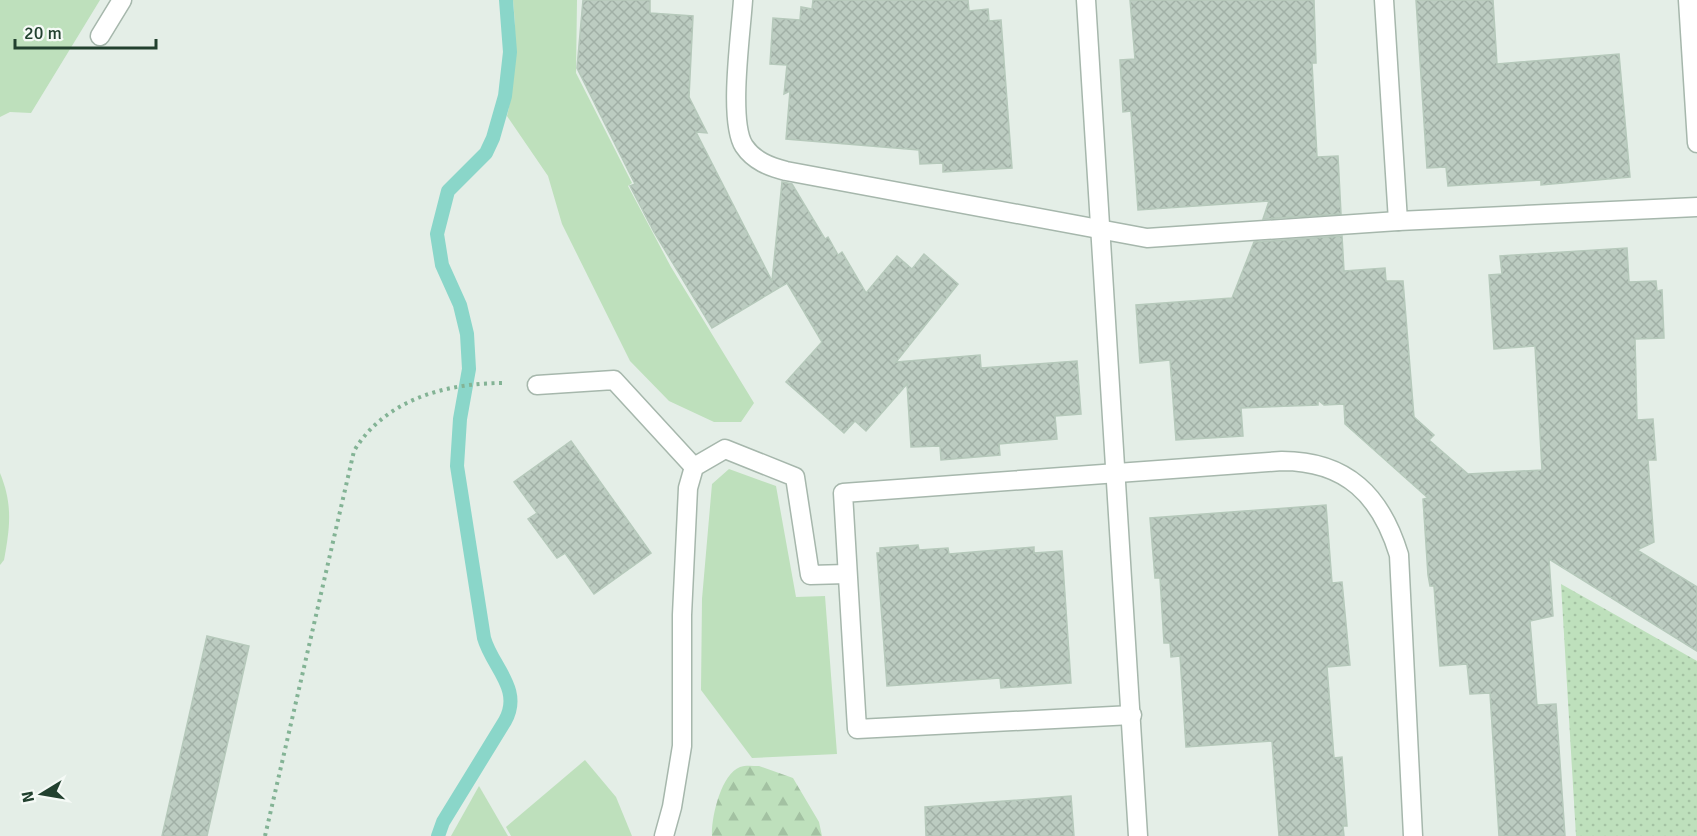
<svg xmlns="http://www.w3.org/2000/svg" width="1697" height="836" viewBox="0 0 1697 836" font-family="Signika,sans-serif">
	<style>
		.grass { fill: #bee0bc }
		.forest { fill: url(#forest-firs) }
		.park { fill: url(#park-dots) }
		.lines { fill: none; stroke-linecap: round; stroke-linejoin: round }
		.stream { stroke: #8ad6c9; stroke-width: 14 }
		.building { fill: url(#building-cross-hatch); stroke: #b6c9bb; stroke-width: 1.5 }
		.minor-casing { stroke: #a6b7ac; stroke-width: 21 }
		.path { stroke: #83b395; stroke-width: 4; stroke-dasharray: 3 4.5; stroke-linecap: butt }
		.minor { stroke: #fff; stroke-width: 18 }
	</style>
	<defs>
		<pattern id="forest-firs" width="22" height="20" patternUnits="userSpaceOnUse" patternTransform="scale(1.5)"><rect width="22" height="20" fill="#bee0bc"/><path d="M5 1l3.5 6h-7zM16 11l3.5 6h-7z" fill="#a3c1a2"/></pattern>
		<pattern id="park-dots" width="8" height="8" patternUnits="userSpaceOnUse" patternTransform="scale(1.5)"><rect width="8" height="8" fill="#bee0bc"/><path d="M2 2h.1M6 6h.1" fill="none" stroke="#a3c1a2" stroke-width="1.8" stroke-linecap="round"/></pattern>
		<pattern id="building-cross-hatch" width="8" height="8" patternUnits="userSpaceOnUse" patternTransform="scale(1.5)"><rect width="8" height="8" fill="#bcccc1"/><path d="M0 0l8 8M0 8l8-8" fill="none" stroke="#a1b0a6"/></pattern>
	</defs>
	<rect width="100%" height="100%" fill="#e4eee7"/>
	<g class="grass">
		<polygon points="0,0 100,0 31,113 10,112 0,117"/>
		<path d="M 513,0 L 577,0 L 576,73 L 632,183 L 628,186 L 671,267 L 754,403 L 741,422 L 714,422 L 669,401 L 630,361 L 562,224 L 548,176 L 507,116 C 516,78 517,39 513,0 Z"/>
		<polygon points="729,469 776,486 796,597 825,596 837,754 752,758 701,690 702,599 712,484"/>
		<path d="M 0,473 C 13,505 10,527 4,560 L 0,565 Z"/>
		<polygon points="585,760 616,797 632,836 511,836 506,827"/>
		<polygon points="479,786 508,836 451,836"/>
	</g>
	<path class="forest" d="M 759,766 L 793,778 L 819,822 L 822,836 L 712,836 C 711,818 721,774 740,767 C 745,765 753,766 759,766 Z"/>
	<polygon class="park" points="1561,584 1697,661 1697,836 1576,836"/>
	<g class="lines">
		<path class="stream" d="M 438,836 L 443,822 L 505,721 C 523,689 492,667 484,638 L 457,466 L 460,419 L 469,369 L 467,334 L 460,305 L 442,265 L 437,234 L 448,191 L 486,153 L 493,138 L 505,96 L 510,52 L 506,0"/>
	</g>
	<g class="building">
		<polygon points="583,0 650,0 650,13 693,16 689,97 707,133 696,132 772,281 782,182 792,184 825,239 828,237 838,255 842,252 866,293 897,256 912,269 924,254 958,284 896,362 980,355 981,368 1077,361 1081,414 1055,416 1057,439 999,444 1000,455 941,460 940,446 911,447 907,384 866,431 855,421 844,433 786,382 822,342 787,283 712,328 654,232 630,186 635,184 577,68"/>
		<polygon points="813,0 968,0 969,11 988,9 989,21 1001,20 1012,168 943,172 943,163 920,164 919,150 786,139 790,91 784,94 787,65 770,64 773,18 800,20 801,7 812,9"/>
		<polygon points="1130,0 1314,0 1316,63 1312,63 1317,157 1338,156 1341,214 1263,219 1269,201 1138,210 1131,111 1123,112 1120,60 1135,59"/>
		<polygon points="1416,0 1493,0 1497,64 1619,54 1630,177 1541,185 1541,180 1448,186 1446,167 1427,168"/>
		<polygon points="1342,236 1344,271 1385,268 1386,281 1403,281 1414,417 1434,435 1429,440 1468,474 1542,470 1535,346 1494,349 1489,275 1502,274 1500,256 1627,248 1629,282 1656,281 1657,291 1662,290 1664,338 1635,339 1637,420 1653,419 1656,460 1648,460 1654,542 1637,550 1697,587 1697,651 1549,559 1553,616 1530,621 1537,705 1556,704 1565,836 1499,836 1490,693 1470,694 1467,664 1440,666 1434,586 1430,586 1428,575 1423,499 1428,498 1345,424 1344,404 1324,405 1318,400 1318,405 1241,408 1243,436 1176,440 1170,360 1140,363 1136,305 1232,298 1254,242"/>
		<polygon points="571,441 651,553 594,594 565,553 557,558 528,519 537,513 514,482"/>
		<polygon points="1326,505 1332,583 1342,582 1350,665 1327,667 1334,758 1342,757 1347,826 1343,826 1344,836 1279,836 1272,741 1186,747 1180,656 1171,657 1170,643 1164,643 1160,578 1155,578 1150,518"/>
		<polygon points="918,545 919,550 948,548 949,554 1034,547 1034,553 1062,551 1071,683 1001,688 1000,678 887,686 877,553 880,553 880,548"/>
		<polygon points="207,636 249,646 207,836 162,836"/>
		<polygon points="1071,796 1074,836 926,836 925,807"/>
	</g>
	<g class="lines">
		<defs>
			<g id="minor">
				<path d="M 743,0 C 741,33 728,121 744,146 C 754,161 770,167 786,171 L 1147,238 L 1398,221 L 1697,207"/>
				<polyline points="1086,0 1138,836"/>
				<polyline points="1384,0 1398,221"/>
				<polyline points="1688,0 1697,143"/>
				<polyline points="100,36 122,0"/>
				<polyline points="537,385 614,380 694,467"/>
				<path d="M 1132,715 L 857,729 L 843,493 L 1282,461 C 1347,461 1381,496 1399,555 L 1413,836"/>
				<polyline points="664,836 672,807 682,746 682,615 688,488 694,467 725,449 795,477 810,575 847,574"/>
			</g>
		</defs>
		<use href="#minor" class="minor-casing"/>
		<path class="path" d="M 265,836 L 354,451 C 385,399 447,383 503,383"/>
		<use href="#minor" class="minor"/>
	</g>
	<g transform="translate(42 794) rotate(259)" stroke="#f5faf6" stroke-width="4.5" paint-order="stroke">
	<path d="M0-4.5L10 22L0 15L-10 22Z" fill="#22412f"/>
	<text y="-9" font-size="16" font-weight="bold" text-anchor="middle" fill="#22412f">N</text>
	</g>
	<path d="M15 39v9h141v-9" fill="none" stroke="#22412f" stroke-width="3"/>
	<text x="24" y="39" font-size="18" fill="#22412f" stroke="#f5faf6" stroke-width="4.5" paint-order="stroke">20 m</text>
</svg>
